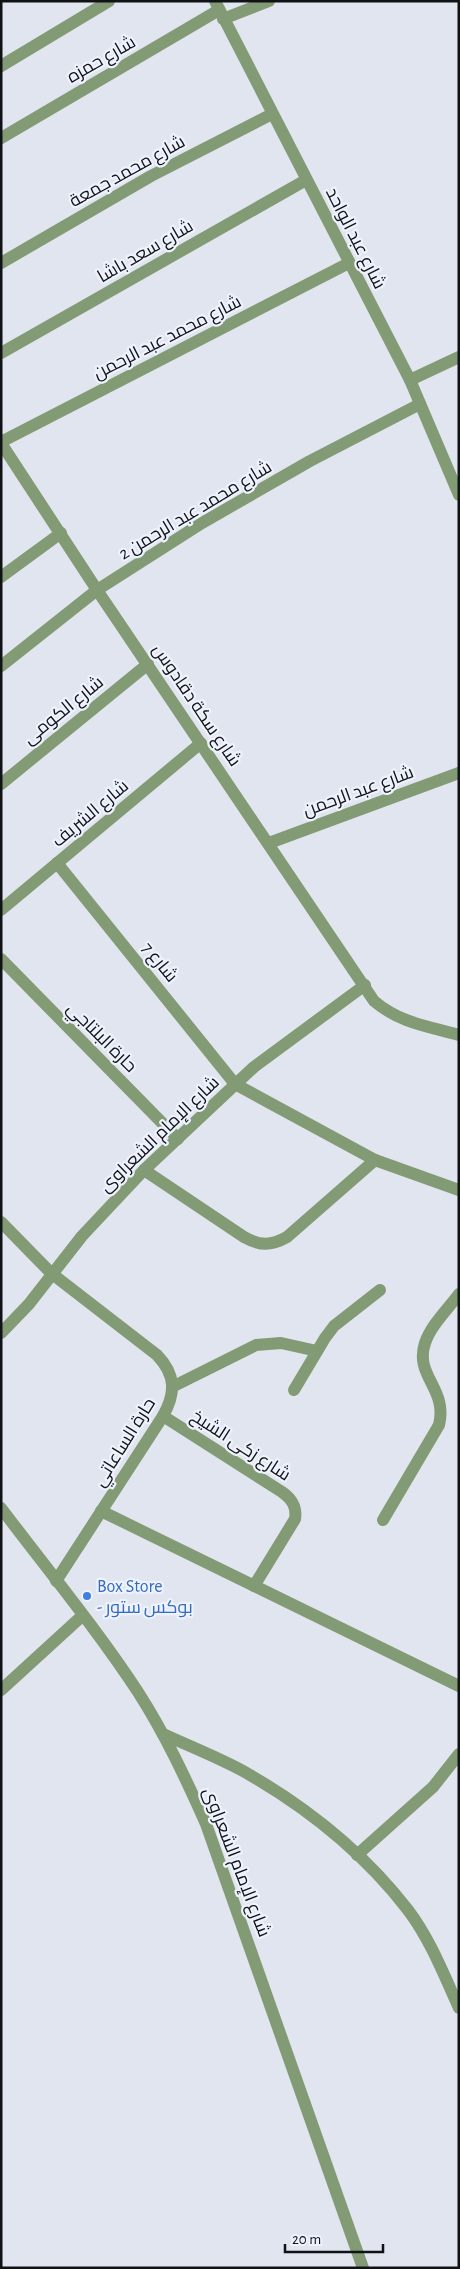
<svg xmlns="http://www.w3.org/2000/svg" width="460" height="2269" viewBox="0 0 460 2269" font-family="'Alegreya Sans',Cairo,sans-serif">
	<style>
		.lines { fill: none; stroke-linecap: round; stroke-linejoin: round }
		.street { stroke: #829b75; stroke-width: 12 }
		.shop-dot { fill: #3f7fe0; stroke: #edf2fd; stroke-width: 2 }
		.labels { text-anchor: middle; stroke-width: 4.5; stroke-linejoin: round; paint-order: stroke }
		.street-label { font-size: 18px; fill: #101216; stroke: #edf2fd }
		.shop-label { font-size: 18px; fill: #366cbe; stroke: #edf2fd; text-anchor: start }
	</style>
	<rect width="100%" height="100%" fill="#e0e5ef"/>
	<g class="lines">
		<g class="street">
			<polyline points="215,1 410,380 459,495"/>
			<polyline points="223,19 269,1"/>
			<polyline points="1,66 109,1"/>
			<polyline points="1,138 219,10"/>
			<polyline points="1,263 151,176 272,114"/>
			<polyline points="1,353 306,180"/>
			<polyline points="410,380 459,357"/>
			<polyline points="1,442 349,263"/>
			<path d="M 1,443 L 97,590 L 374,1001 C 400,1023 427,1026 459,1035"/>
			<polyline points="1,577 61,533"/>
			<polyline points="1,666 97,590 202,523 310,461 420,404"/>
			<polyline points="1,784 148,664"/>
			<polyline points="269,843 459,773"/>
			<polyline points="57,863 235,1084 375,1160 459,1190"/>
			<polyline points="1,910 201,743"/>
			<polyline points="1,959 178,1139"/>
			<path d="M 144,1170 L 244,1237 C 260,1246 271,1246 287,1237 L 375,1160"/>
			<path d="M 1,1222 L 51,1273 L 157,1355 C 176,1375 176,1393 163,1416 L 56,1581"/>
			<polyline points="1,1333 29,1304 82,1236 144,1170 254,1067 365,985"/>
			<polyline points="172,1387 256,1345 281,1343 317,1351"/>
			<polyline points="294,1390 325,1338 334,1326 380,1290"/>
			<path d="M 163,1416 L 282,1492 C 292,1499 297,1507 295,1519 L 254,1586"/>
			<path d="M 1,1508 C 47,1569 96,1628 138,1692 C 165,1734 186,1779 206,1824 L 363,2268"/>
			<polyline points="101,1511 459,1686"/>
			<path d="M 383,1520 L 439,1425 C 448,1388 414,1376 425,1343 C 431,1325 448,1309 459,1294"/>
			<polyline points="1,1690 82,1616"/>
			<path d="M 163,1734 C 189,1746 217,1757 243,1771 C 305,1806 364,1853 408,1910 C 430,1939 444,1975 459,2008"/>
			<polyline points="357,1855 433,1787 459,1754"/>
		</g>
	</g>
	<circle class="shop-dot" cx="87" cy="1596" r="5"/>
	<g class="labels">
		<g class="street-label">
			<text transform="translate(101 59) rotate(-30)" y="6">شارع حمزه</text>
			<text transform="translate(127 171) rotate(-29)" y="6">شارع محمد جمعة</text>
			<text transform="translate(356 238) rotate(63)" y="6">شارع عبد الواحد</text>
			<text transform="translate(145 251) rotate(-30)" y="6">شارع سعد باشا</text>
			<text transform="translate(167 337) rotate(-27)" y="6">شارع محمد عبد الرحمن</text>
			<text transform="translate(195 510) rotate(-31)" y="6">شارع محمد عبد الرحمن 2</text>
			<text transform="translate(197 705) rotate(56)" y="6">شارع سكة دقادوس</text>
			<text transform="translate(63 710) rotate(-39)" y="6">شارع الكومى</text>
			<text transform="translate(358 791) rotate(-20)" y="6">شارع عبد الرحمن</text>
			<text transform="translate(90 813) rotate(-40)" y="6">شارع الشريف</text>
			<text transform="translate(160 962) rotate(51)" y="6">شارع 7</text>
			<text transform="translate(102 1037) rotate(45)" y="6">حارة البلتاجي</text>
			<text transform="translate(159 1134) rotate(-44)" y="6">شارع الإمام الشعراوى</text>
			<text transform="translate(124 1442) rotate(-58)" y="6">حارة الساعاتي</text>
			<text transform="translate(241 1445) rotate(33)" y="6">شارع زكى الشيخ</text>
			<text transform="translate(237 1862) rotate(69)" y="6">شارع الإمام الشعراوى</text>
		</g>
		<g class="shop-label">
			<text x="97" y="1592">Box Store<tspan x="97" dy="21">- بوكس ستور</tspan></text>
		</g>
	</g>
	<rect width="460" height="2269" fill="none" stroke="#101216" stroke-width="5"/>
	<path d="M285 2244v8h98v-8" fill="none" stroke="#101216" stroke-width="2.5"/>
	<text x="292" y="2244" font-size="15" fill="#101216" stroke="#edf2fd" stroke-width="4" paint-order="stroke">20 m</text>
</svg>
